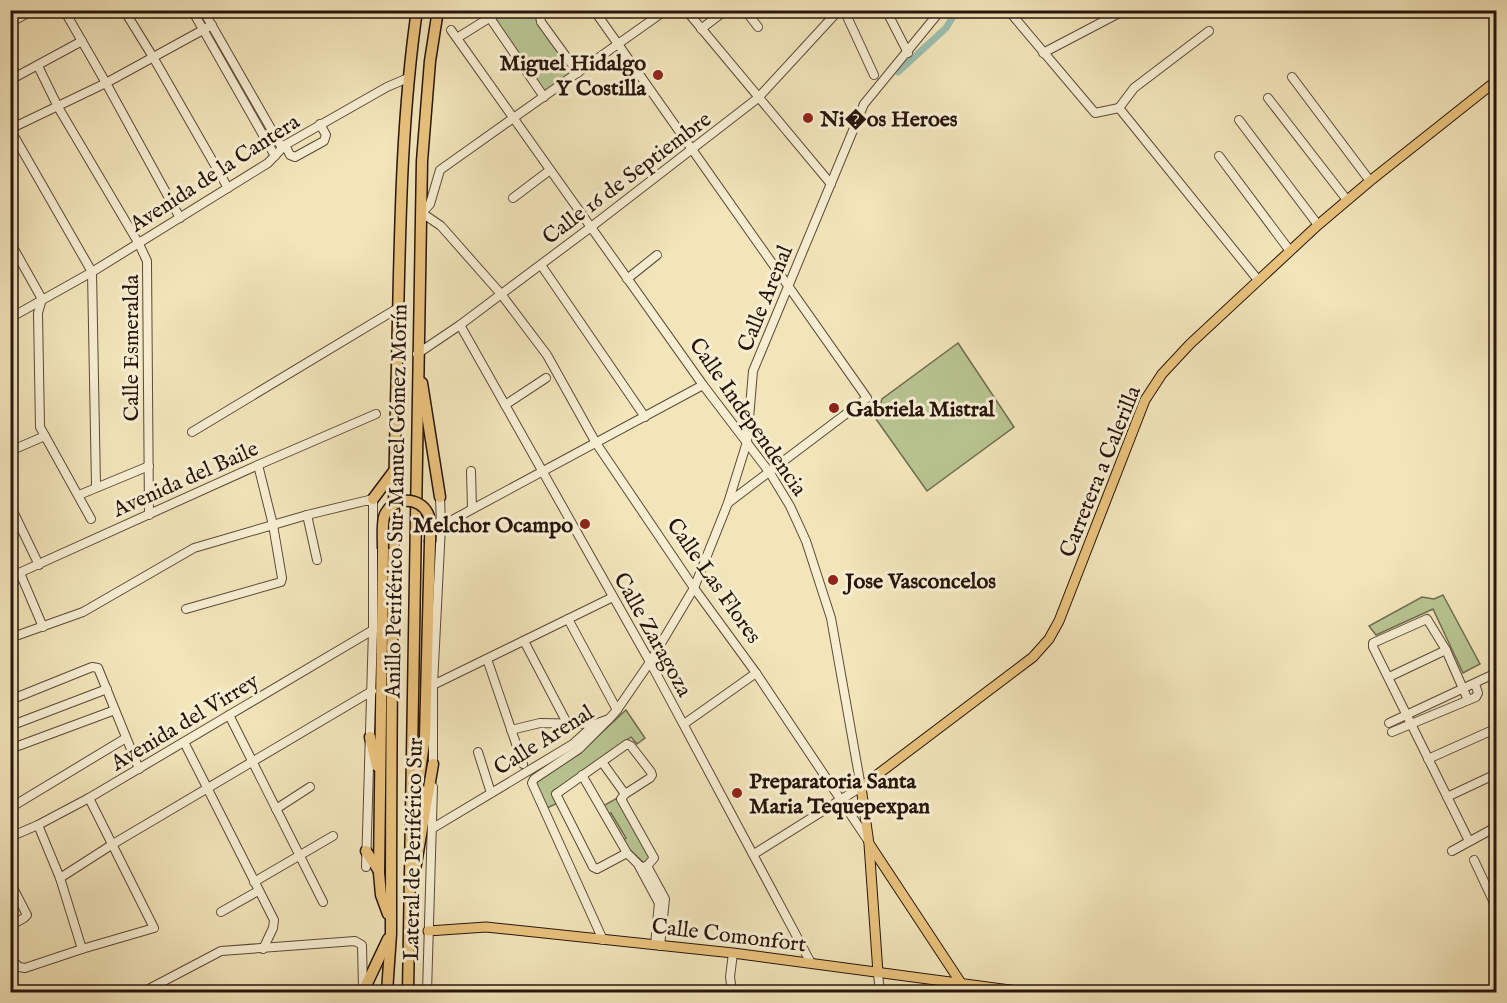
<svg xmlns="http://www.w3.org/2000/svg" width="1507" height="1003" viewBox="0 0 1507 1003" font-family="'IM FELL English',serif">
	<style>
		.green { fill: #b8c592; stroke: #706d4f; stroke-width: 1.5 }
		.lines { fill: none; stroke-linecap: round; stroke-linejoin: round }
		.canal { stroke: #9bbfb0; stroke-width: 7 }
		.minor-casing { stroke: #5a4938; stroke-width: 10 }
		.major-casing { stroke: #27150c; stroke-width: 11 }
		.highway-casing { stroke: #27150c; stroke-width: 13 }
		.minor { stroke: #f7eed2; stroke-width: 8 }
		.major { stroke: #e9c27d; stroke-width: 9 }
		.highway { stroke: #e9c27d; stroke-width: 10 }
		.highway-bridge-casing { stroke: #27150c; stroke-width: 13; stroke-linecap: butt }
		.highway-bridge { stroke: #e9c27d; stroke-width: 10 }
		.poi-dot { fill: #8f2418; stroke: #f7eed2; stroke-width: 2 }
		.labels { text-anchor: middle; stroke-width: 6; stroke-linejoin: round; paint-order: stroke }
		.poi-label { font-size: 22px; font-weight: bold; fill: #27150c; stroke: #f7eed2; text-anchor: start }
		.street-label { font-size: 22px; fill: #27150c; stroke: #f7eed2 }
	</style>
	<rect width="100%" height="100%" fill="#f2e5ba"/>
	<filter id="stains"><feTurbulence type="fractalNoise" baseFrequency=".00333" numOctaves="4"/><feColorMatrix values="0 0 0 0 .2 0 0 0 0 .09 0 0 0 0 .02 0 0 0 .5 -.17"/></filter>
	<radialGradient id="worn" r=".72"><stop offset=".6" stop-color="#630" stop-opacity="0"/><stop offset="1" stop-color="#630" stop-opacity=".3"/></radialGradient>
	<g class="green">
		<polygon points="502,11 545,11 541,13 541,22 578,73 544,97 490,18"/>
		<polygon points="958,343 1014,427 927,491 876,419 882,399"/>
		<polygon points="1443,595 1480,664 1463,673 1433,609 1376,635 1369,626 1422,597 1434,599"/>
		<polygon points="626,710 645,738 637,744 631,737 553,792 558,803 547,808 536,784 537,781 584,749"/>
		<polygon points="619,797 652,855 645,864 628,848 623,840 626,838 611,813 608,814 603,806"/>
	</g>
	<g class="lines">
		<polyline class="canal" points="898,72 946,28 957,10"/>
		<defs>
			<g id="minor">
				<polyline points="64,10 106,83 180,218"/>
				<polyline points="124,10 153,57 228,188"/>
				<polyline points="192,10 275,156"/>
				<polyline points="203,10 282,148"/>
				<polyline points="539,10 541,22 578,73"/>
				<polyline points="594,10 867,398 728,503"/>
				<polyline points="666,10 440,170 430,204 422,213 441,226 501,294 547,355 596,443 694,588 756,673 869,842"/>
				<polyline points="686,10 831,184"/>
				<polyline points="745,10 758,27"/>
				<polyline points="844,10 874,75"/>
				<polyline points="886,10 908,53"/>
				<polyline points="1008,10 1095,113 1119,108"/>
				<polyline points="490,18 544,97"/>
				<polyline points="10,23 33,10"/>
				<polyline points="701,29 726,10"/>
				<polyline points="451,30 703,385 770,473 790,506 806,541 831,618 861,787 754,854"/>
				<polyline points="457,38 502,10"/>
				<polyline points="1043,53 1125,10"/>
				<polyline points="38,66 58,107 139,244 147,261 149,515"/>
				<polyline points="1292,77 1370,181"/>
				<polyline points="10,80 82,41"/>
				<polyline points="1268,98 1347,200"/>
				<polyline points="1119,108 1258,280"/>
				<polyline points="1119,108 1134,88 1209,31"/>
				<polyline points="1239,120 1318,225"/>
				<polyline points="10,129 92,272 96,487"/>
				<polyline points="10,129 106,83 212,25"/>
				<polyline points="285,145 290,155 295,157 324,141 326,135 320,124"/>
				<polyline points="1219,156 1290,251"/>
				<polyline points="513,198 550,170"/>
				<polyline points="10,242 42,299 38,313 40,427 91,519"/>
				<polyline points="541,265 645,417"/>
				<polyline points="627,279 657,255"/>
				<polyline points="10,318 92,272 268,163 285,145 387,87 408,78"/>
				<polyline points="460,325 650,662 811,963"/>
				<polyline points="417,354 460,325 591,227 758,98 839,10"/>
				<polyline points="505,405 546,378"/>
				<polyline points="192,432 398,308"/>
				<polyline points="10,451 45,436"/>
				<polyline points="471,471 472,509"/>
				<polyline points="79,495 149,466"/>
				<polyline points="10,505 39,565"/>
				<polyline points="307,515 317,560"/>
				<polyline points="441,526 703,385"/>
				<polyline points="20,573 43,627"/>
				<polyline points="10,577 258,465 376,414"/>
				<polyline points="186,609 281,582 282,578 273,525 258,465"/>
				<polyline points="568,619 617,710"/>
				<polyline points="10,638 83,612 194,548 307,515 373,499 373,630 366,867"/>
				<polyline points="524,641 567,723"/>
				<polyline points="487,659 523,764"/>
				<polyline points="1389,677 1446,650"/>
				<polyline points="433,685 613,597"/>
				<polyline points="10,700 92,667 98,668 139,769"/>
				<polyline points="1468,700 1446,650 1427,619 1373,643 1373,647 1469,841"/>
				<polyline points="229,715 323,902"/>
				<polyline points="1389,723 1496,673"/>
				<polyline points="684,724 756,673"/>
				<polyline points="10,726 107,689"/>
				<polyline points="511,730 540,723 595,724"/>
				<polyline points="1392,732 1476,697 1478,693 1475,684"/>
				<polyline points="10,739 14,748"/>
				<polyline points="184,742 274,920 273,928 263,949"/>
				<polyline points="10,749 115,710"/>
				<polyline points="478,752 491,793"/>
				<polyline points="1428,759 1495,729"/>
				<polyline points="602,762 625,794"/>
				<polyline points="433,769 433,685 441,526 440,497"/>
				<polyline points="582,775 627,853 597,869 593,867 556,794 559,792 627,744 631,746 651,772 652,775 650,778 625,794 621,799 654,858 647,866 641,867 627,853"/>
				<polyline points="1447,797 1496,774"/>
				<polyline points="10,808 126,738"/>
				<polyline points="276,809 310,787"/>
				<polyline points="38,825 60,878 82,949"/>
				<polyline points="433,828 573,744 595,724 609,719 617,710 650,662 694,588 728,503 747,442 753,371 864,104 941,10"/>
				<polyline points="10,837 38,825 89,798 373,630"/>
				<polyline points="1452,851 1496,827"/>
				<polyline points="1474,860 1496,907"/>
				<polyline points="639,866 659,903 655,945"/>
				<polyline points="647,866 665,899 660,946"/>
				<polyline points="60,878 113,844 372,691"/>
				<polyline points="10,882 27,915 24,918 10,926"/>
				<polyline points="254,882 333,836"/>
				<polyline points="221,912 258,891"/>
				<polyline points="603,940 532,783 534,779 579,749 608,720"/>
				<polyline points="10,958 19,967 25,968 82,949 154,928 89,798"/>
				<polyline points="878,973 879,984 883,992"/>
				<polyline points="143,992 221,951 355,941 362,945 363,989"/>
				<polyline points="427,992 433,787"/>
				<polyline points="732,992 730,977 733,953"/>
			</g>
			<g id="major">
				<polyline points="870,845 961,983"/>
				<polyline points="428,931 486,927 733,953 1025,992"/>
				<polyline points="878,973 869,844 861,787 1033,657 1049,639 1059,621 1145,400 1162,374 1190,344 1318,225 1370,181 1496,81"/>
			</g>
			<g id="highway">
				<polyline points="422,383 440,497"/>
				<polyline points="373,499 394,471"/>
				<polyline points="383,549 379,873 381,895 388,914"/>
				<polyline points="370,737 377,766"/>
				<polyline points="415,805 425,737 430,542"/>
				<polyline points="366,851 379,871"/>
				<polyline points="414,876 433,764"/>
				<polyline points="363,992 388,939"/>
				<path d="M 387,992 L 391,934 C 391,743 392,553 397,363 C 400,245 400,127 417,10"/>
				<polyline points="408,992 422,161 430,61 438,10"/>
			</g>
		</defs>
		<use href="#minor" class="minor-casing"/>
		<use href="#major" class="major-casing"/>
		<use href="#highway" class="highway-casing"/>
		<use href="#minor" class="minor"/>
		<use href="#major" class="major"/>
		<use href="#highway" class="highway"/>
		<defs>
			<path id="highway-bridge" d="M 383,549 C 383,539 382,526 384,517 C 391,496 420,496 428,514 C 432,522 430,534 430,542"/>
		</defs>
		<use href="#highway-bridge" class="highway-bridge-casing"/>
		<use href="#highway-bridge" class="highway-bridge"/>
	</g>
	<g class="poi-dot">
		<circle cx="658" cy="75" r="6"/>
		<circle cx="808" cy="118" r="6"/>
		<circle cx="834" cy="408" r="6"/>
		<circle cx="585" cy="524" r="6"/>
		<circle cx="833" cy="580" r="6"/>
		<circle cx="737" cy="793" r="6"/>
	</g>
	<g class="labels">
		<g class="poi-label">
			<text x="646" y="70" text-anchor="end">Miguel Hidalgo<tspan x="646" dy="25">Y Costilla</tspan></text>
			<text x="820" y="126">Ni�os Heroes</text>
			<text x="846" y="416">Gabriela Mistral</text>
			<text x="573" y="532" text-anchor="end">Melchor Ocampo</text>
			<text x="845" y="588">Jose Vasconcelos</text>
			<text x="749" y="788">Preparatoria Santa<tspan x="749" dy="25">Maria Tequepexpan</tspan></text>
		</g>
		<g class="street-label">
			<text transform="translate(214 172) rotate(-33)" y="8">Avenida de la Cantera</text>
			<text transform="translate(626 177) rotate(-37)" y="8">Calle 16 de Septiembre</text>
			<text transform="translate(764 298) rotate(-68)" y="8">Calle Arenal</text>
			<text transform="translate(130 348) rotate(-90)" y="8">Calle Esmeralda</text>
			<text transform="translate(749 416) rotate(55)" y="8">Calle Independencia</text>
			<text transform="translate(1099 471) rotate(-68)" y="8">Carretera a Calerilla</text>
			<text transform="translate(185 478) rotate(-24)" y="8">Avenida del Baile</text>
			<text transform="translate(395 501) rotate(-89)" y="8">Anillo Periférico Sur Manuel Gómez Morín</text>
			<text transform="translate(715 580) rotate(55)" y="8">Calle Las Flores</text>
			<text transform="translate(654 634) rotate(61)" y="8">Calle Zaragoza</text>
			<text transform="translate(184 721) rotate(-31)" y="8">Avenida del Virrey</text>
			<text transform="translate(543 739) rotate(-32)" y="8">Calle Arenal</text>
			<text transform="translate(412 849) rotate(-89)" y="8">Lateral de Periférico Sur</text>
			<text transform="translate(729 934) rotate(7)" y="8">Calle Comonfort</text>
		</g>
	</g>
	<rect width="1507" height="1003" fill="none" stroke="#f2e5ba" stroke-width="36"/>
	<rect x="12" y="12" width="1483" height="979" fill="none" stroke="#27150c" stroke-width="3"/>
	<rect x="18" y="18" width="1471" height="967" fill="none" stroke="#27150c" stroke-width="1.5"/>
	<rect width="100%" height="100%" filter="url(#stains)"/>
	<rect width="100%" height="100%" fill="url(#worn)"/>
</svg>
